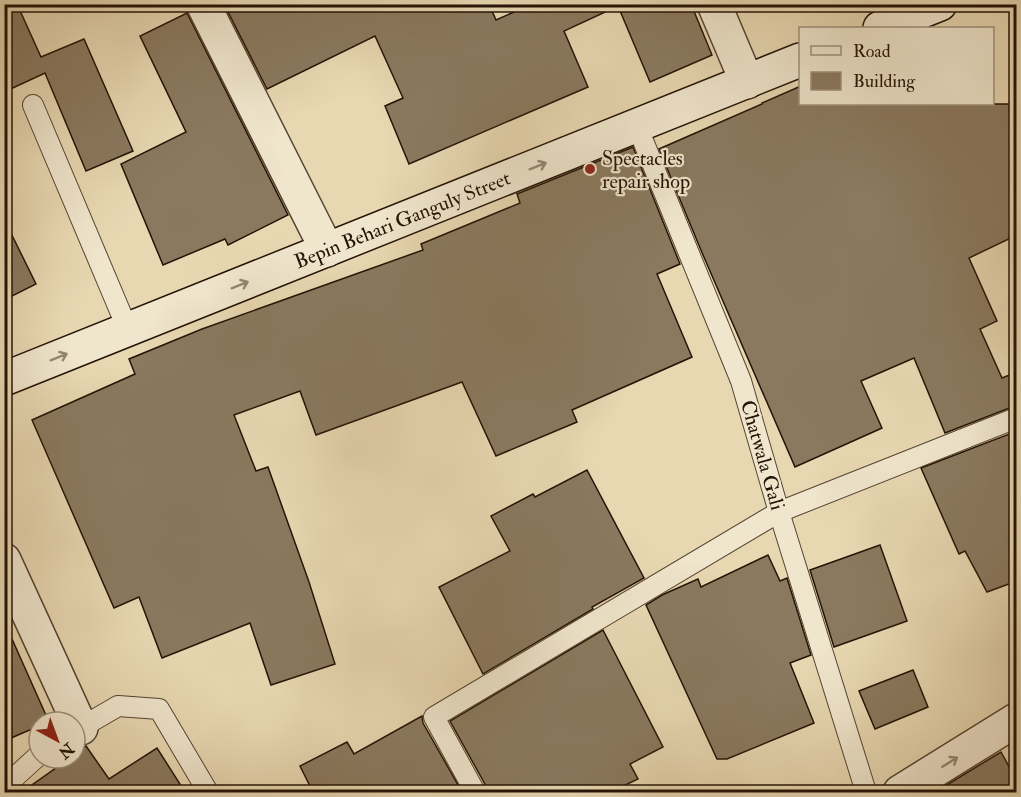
<svg xmlns="http://www.w3.org/2000/svg" width="1021" height="797" viewBox="0 0 1021 797" font-family="'IM FELL Double Pica',serif">
	<style>
		.building { fill: #8a795f; stroke: #241306; stroke-width: 1.5 }
		.lines { fill: none; stroke-linecap: round; stroke-linejoin: round }
		.lane-casing { stroke: #554431; stroke-width: 22 }
		.street-casing { stroke: #554431; stroke-width: 36 }
		.secondary-casing { stroke: #241306; stroke-width: 36 }
		.lane { stroke: #f0e6cd; stroke-width: 20 }
		.street { stroke: #f0e6cd; stroke-width: 33 }
		.secondary { stroke: #f0e6cd; stroke-width: 33 }
		.oneway { stroke: #948773 }
		.poi-dot { fill: #8f2418; stroke: #f0e6cd; stroke-width: 2 }
		.labels { text-anchor: middle; stroke-width: 4.5; stroke-linejoin: round; paint-order: stroke }
		.poi-label { font-size: 20px; fill: #241306; stroke: #f0e6cd; text-anchor: start }
		.street-label { font-size: 20px; fill: #241306; stroke: #f0e6cd }
	</style>
	<rect width="100%" height="100%" fill="#e8d8b2"/>
	<filter id="stains"><feTurbulence type="fractalNoise" baseFrequency=".00333" numOctaves="4"/><feColorMatrix values="0 0 0 0 .2 0 0 0 0 .09 0 0 0 0 .02 0 0 0 .5 -.17"/></filter>
	<radialGradient id="worn" r=".72"><stop offset=".6" stop-color="#630" stop-opacity="0"/><stop offset="1" stop-color="#630" stop-opacity=".3"/></radialGradient>
	<g class="building">
		<polygon points="4,4 17,4 41,57 84,39 133,151 86,171 45,73 4,92"/>
		<polygon points="224,4 489,4 496,20 532,4 691,4 712,55 650,82 618,6 564,31 588,87 409,164 385,106 403,98 375,36 267,89"/>
		<polygon points="187,13 288,215 228,245 225,239 163,265 121,164 186,132 140,36"/>
		<polygon points="801,86 801,104 1017,104 1017,235 969,258 997,321 980,329 1002,378 1017,372 1017,406 1012,407 945,433 914,358 861,381 882,428 795,467 703,255 659,149 762,104 762,103"/>
		<polygon points="633,147 680,264 657,274 692,357 572,410 577,422 496,456 462,382 316,435 300,391 234,415 256,471 268,467 309,582 335,664 271,685 250,623 162,658 139,597 114,608 32,420 135,374 129,359 202,329 423,250 421,244 520,203 517,194"/>
		<polygon points="4,219 36,284 4,300"/>
		<polygon points="1017,431 1017,581 987,592 965,551 959,554 921,468"/>
		<polygon points="587,470 644,578 592,607 593,609 483,674 439,587 510,551 491,516 533,494 535,497"/>
		<polygon points="880,545 907,621 834,647 810,570"/>
		<polygon points="768,555 780,581 787,578 811,655 790,663 814,723 727,759 717,759 646,605 662,595 698,579 701,587"/>
		<polygon points="4,621 49,722 39,722 39,726 4,741"/>
		<polygon points="603,630 663,747 630,764 638,779 611,792 487,792 486,786 450,721"/>
		<polygon points="913,670 928,707 875,729 859,691"/>
		<polygon points="422,716 423,723 462,792 313,792 300,766 347,742 354,754"/>
		<polygon points="86,746 109,779 157,748 185,792 22,792 70,758 75,758 75,754"/>
		<polygon points="1001,752 1017,781 1017,792 935,792"/>
	</g>
	<g class="lines">
		<defs>
			<g id="lane">
				<polyline points="33,105 128,330"/>
				<polyline points="637,126 741,381 779,512 866,792"/>
				<polyline points="75,731 118,706 159,709 208,792"/>
				<polyline points="4,787 39,755"/>
				<polyline points="475,792 434,717 779,512 1016,418"/>
			</g>
			<g id="street">
				<polyline points="203,4 327,250"/>
				<polyline points="714,4 747,82"/>
				<polyline points="4,560 81,728"/>
				<polyline points="900,792 1016,720"/>
			</g>
			<g id="secondary">
				<polyline points="880,28 940,4"/>
				<path id="s1" d="M 4,379 L 800,60"/>
			</g>
		</defs>
		<use href="#lane" class="lane-casing"/>
		<use href="#street" class="street-casing"/>
		<use href="#secondary" class="secondary-casing"/>
		<use href="#lane" class="lane"/>
		<use href="#street" class="street"/>
		<use href="#secondary" class="secondary"/>
	</g>
	<defs><path id="oneway-shaft" d="M-6 0H5M1.5-3L5.5 0L1.5 3" fill="none" stroke-width="1.6" stroke-linecap="round" stroke-linejoin="round" transform="scale(1.5)"/></defs>
	<g class="oneway">
		<use href="#oneway-shaft" transform="translate(538 166) rotate(-22)"/>
		<use href="#oneway-shaft" transform="translate(240 285) rotate(-22)"/>
		<use href="#oneway-shaft" transform="translate(59 357) rotate(-22)"/>
		<use href="#oneway-shaft" transform="translate(950 762) rotate(-32)"/>
	</g>
	<circle class="poi-dot" cx="590" cy="169" r="6"/>
	<g class="labels">
		<g class="poi-label">
			<text x="602" y="165">Spectacles<tspan x="602" dy="23">repair shop</tspan></text>
		</g>
		<g class="street-label">
			<text dy="7" stroke="none"><textPath href="#s1" startOffset="429">Bepin Behari Ganguly Street</textPath></text>
			<text transform="translate(763 455) rotate(74)" y="7">Chatwala Gali</text>
		</g>
	</g>
	<rect width="1021" height="797" fill="none" stroke="#e8d8b2" stroke-width="24"/>
	<rect x="6" y="6" width="1009" height="785" fill="none" stroke="#241306" stroke-width="3"/>
	<rect x="12" y="12" width="997" height="773" fill="none" stroke="#241306" stroke-width="1.5"/>
	<rect x="799" y="27" width="195" height="78" fill="#f0e6cd" stroke="#9e927d" stroke-width="1.5"/>
	<rect x="811" y="46" width="30" height="9" fill="#f0e6cd" stroke="#9e927d" stroke-width="1.5"/>
	<text x="853" y="57" font-size="18" fill="#241306">Road</text>
	<rect x="811" y="72" width="30" height="18" fill="#8a795f" stroke="#9e927d" stroke-width="1.5"/>
	<text x="853" y="87" font-size="18" fill="#241306">Building</text>
	<g transform="translate(57 740) rotate(139)"><circle r="28" fill="#f0e6cd" stroke="#9e927d" stroke-width="1.5"/>
	<path d="M0-4.5L10 22L0 15L-10 22Z" fill="#8f2418"/>
	<text y="-9" font-size="16" font-weight="bold" text-anchor="middle" fill="#241306">N</text>
	</g>
	<rect width="100%" height="100%" filter="url(#stains)"/>
	<rect width="100%" height="100%" fill="url(#worn)"/>
</svg>
